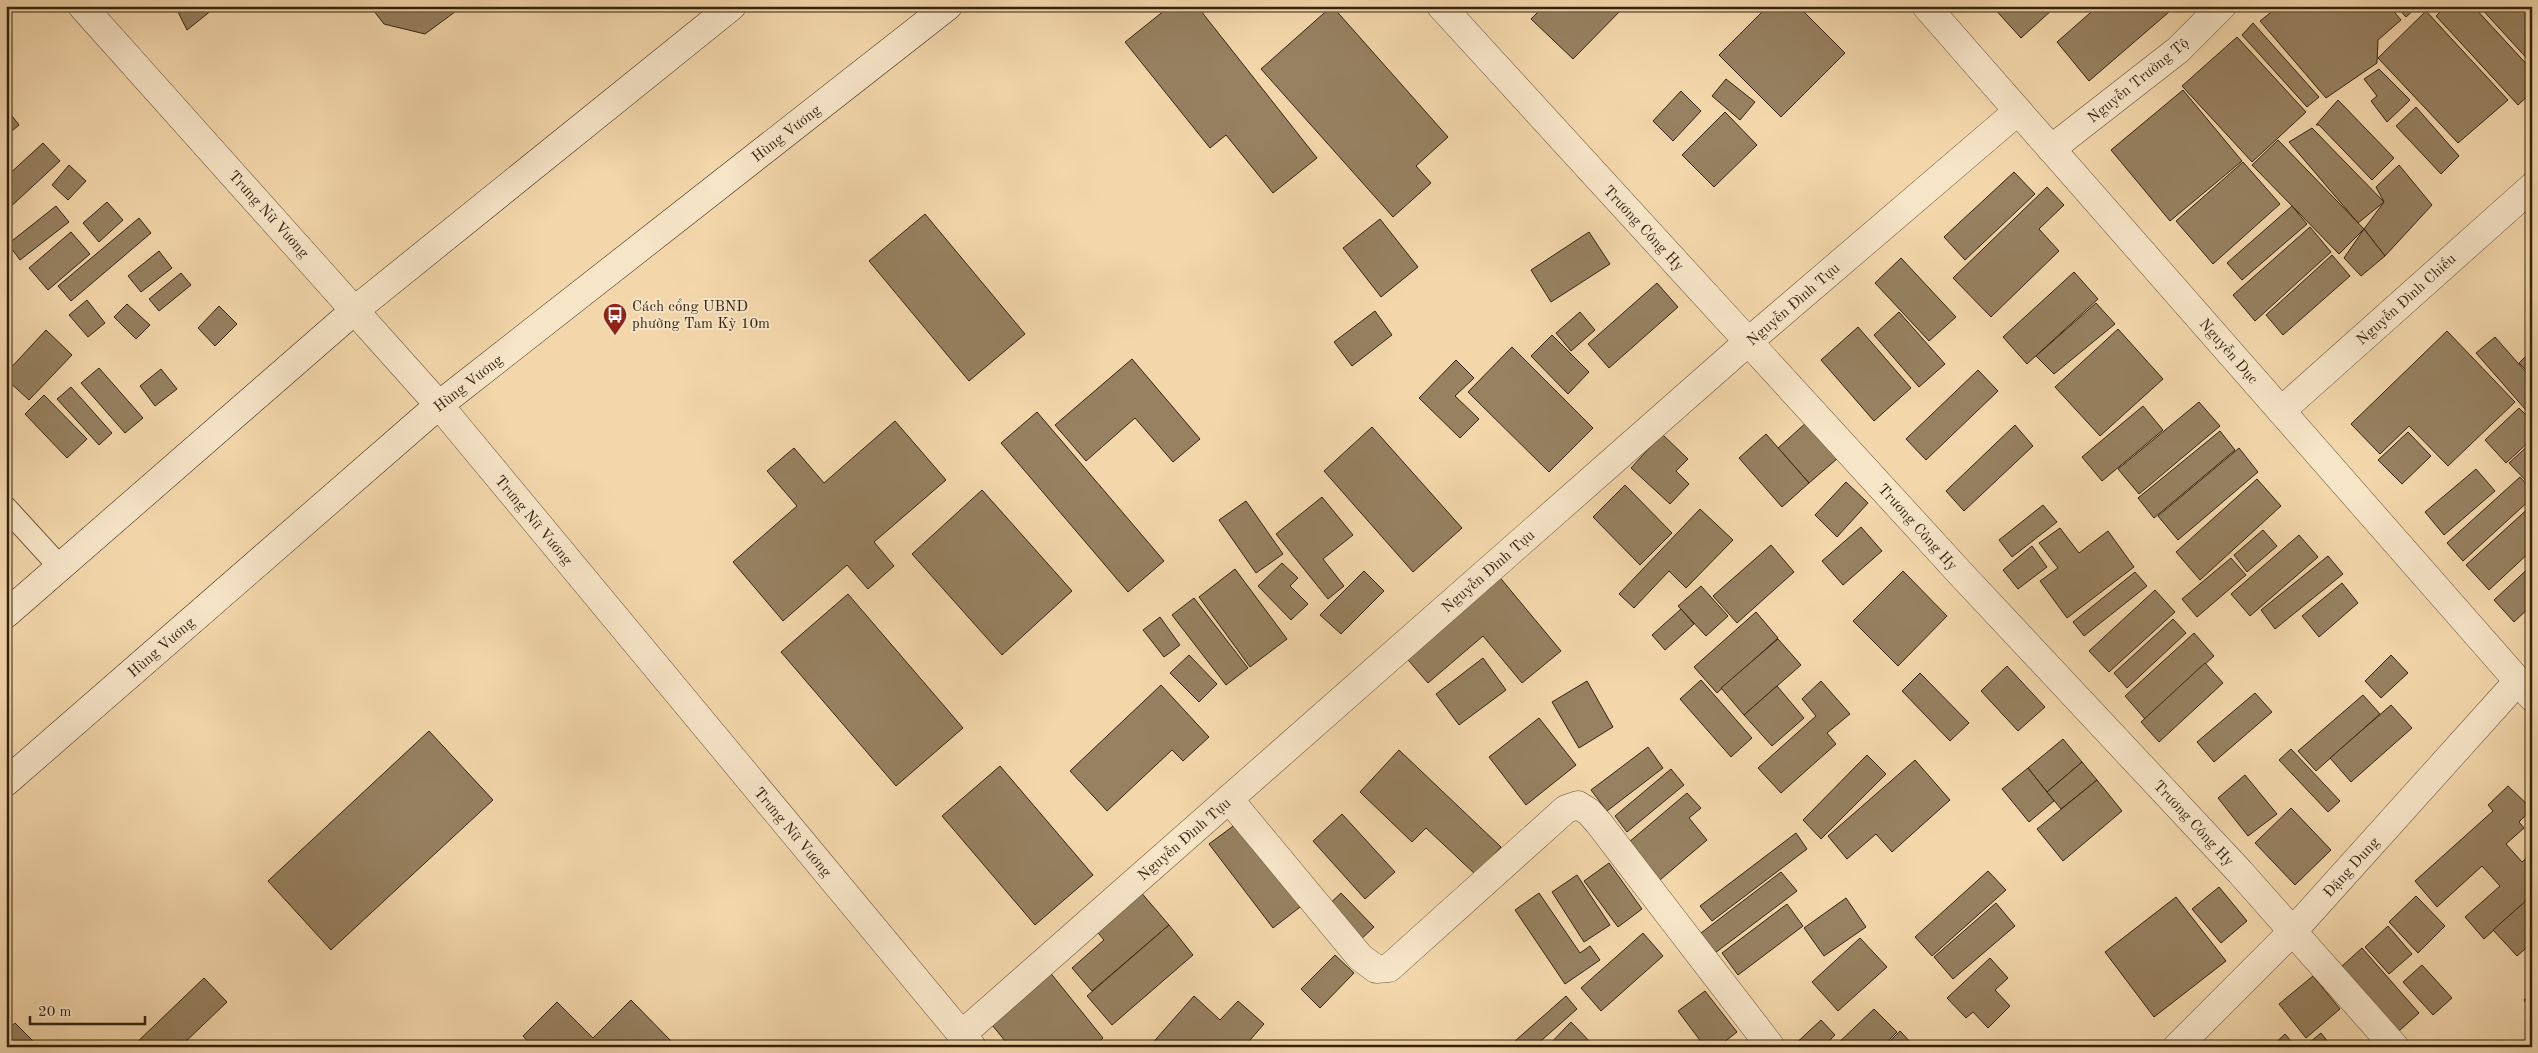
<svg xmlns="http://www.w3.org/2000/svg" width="2538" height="1053" viewBox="0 0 2538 1053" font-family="'Old Standard TT',serif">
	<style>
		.building { fill: #978161; stroke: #342310 }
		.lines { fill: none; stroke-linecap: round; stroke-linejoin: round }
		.service-casing { stroke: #645037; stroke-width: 24 }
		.minor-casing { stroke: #645037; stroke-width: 29 }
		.tertiary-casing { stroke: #645037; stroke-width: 29 }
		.secondary-casing { stroke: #342310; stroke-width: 29 }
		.service { stroke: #f7e5c8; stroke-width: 22 }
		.minor { stroke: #f7e5c8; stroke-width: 28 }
		.tertiary { stroke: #f7e5c8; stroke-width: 28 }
		.secondary { stroke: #f7e5c8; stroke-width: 28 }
		.labels { text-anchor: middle; stroke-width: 4; stroke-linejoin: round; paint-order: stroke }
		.street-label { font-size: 15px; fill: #342310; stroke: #f7e5c8 }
		.poi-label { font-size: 15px; fill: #342310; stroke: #f7e5c8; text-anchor: start }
	</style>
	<rect width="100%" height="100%" fill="#f3d7ab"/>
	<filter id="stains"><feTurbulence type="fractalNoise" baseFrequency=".004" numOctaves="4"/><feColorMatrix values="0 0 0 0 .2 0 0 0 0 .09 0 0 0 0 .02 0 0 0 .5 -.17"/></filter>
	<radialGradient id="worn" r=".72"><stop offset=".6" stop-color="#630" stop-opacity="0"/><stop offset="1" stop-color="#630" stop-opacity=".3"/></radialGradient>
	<g class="building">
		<polygon points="175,6 217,6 187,30"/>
		<polygon points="370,6 463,6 425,34 384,24"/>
		<polygon points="1170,6 1197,6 1317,158 1273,193 1226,135 1210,148 1125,42"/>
		<polygon points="1332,6 1448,137 1416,166 1431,183 1393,217 1261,69"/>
		<polygon points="1544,6 1625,6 1573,59 1531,19"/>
		<polygon points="1768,6 1798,6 1845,53 1781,117 1719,55"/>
		<polygon points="1992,6 2049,6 2052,10 2021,38"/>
		<polygon points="2098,6 2176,6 2089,81 2057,42"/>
		<polygon points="2279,6 2389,6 2401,20 2378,40 2377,63 2326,98 2260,21"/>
		<polygon points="2396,6 2418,6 2406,17"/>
		<polygon points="2446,6 2473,6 2532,70 2532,92 2518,105 2436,16"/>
		<polygon points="2479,6 2528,6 2532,10 2531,63"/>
		<polygon points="2426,11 2508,100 2458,143 2378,58"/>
		<polygon points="2253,23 2319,97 2307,107 2242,35"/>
		<polygon points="2237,37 2306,112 2252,162 2182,86"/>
		<polygon points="2379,69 2410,100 2387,122 2371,101 2377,96 2364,79"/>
		<polygon points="1726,79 1755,102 1740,120 1712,96"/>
		<polygon points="2183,90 2242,161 2170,221 2111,150"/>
		<polygon points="1681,91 1701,111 1673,141 1653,121"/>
		<polygon points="2338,100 2394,158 2372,180 2319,125 2316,125"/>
		<polygon points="2416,107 2459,156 2441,174 2396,126"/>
		<polygon points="6,108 19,125 6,136"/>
		<polygon points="1725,112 1757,145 1714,187 1682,155"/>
		<polygon points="2312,128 2384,202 2358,223 2289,142"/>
		<polygon points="2278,140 2364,229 2339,254 2252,165"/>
		<polygon points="43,143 60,161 6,211 6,177"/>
		<polygon points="2243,162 2280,204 2213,264 2176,221"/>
		<polygon points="69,165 86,181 68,200 52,185"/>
		<polygon points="2399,165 2432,205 2385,256 2364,229 2384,202 2376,187"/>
		<polygon points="2014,172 2035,194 1965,260 1944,237"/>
		<polygon points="2047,187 2064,205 2039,229 2059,251 1991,317 1953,278"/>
		<polygon points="107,202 123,220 99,242 83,223"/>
		<polygon points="56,206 69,222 20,260 8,244"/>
		<polygon points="2292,206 2307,224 2242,280 2227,263"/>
		<polygon points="925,214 1025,334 969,381 869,261"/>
		<polygon points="139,218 151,233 71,301 58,286"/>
		<polygon points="1380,219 1418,267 1381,297 1343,248"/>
		<polygon points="2310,227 2331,252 2255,321 2233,295"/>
		<polygon points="2364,229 2385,256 2361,276 2344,258"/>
		<polygon points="71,232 90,254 48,290 29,268"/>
		<polygon points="1589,232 1610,264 1551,302 1531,270"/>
		<polygon points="159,251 172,268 141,292 128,276"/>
		<polygon points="2332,255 2350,276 2283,335 2266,315"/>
		<polygon points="1901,258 1956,317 1929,341 1875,283"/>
		<polygon points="2074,272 2098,299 2027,364 2003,337"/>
		<polygon points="181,273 191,285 159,311 149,299"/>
		<polygon points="1657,283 1678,307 1609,368 1588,344"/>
		<polygon points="87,300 105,323 88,337 69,315"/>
		<polygon points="2096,303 2115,324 2054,374 2036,356"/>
		<polygon points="127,304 150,325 136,339 114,317"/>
		<polygon points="219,306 237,324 215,346 198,328"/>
		<polygon points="1375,311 1392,335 1352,366 1334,342"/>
		<polygon points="1580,312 1595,330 1571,351 1556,333"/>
		<polygon points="1899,312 1945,364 1919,387 1874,335"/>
		<polygon points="1858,327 1911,388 1874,421 1821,360"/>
		<polygon points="2118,329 2163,379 2100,436 2055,387"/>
		<polygon points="46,330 72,355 29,400 6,379 6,373"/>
		<polygon points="2447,331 2515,402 2448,466 2409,426 2380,454 2351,424"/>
		<polygon points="1552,335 1589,372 1568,394 1531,356"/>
		<polygon points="2495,337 2532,379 2532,417 2476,353"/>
		<polygon points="1512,347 1593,428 1549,472 1468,392"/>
		<polygon points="2532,350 2532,376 2519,363"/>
		<polygon points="1132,359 1200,439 1173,462 1135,418 1086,461 1055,425"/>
		<polygon points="1456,360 1474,378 1455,396 1479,419 1460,438 1419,398"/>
		<polygon points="99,368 143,418 125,433 81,383"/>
		<polygon points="161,369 177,389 155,406 140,386"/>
		<polygon points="1978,370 1998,391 1926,460 1906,439"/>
		<polygon points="71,387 112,433 99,445 57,399"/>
		<polygon points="44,395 87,439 67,458 25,414"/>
		<polygon points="2199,402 2220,426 2139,494 2118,469"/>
		<polygon points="2143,406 2163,430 2102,481 2082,457"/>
		<polygon points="2519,408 2532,421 2532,439 2506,463 2485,440"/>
		<polygon points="1037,412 1164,561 1128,592 1001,443"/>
		<polygon points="895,421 946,480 874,542 894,566 868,589 847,565 783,621 733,562 797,506 767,471 794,448 824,483"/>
		<polygon points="1807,422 1838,458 1809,483 1778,448"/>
		<polygon points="2015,425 2033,446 1964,511 1946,491"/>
		<polygon points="1372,427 1462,528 1413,572 1324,471"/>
		<polygon points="2220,431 2235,450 2154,518 2138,498"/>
		<polygon points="2408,432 2431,456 2402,484 2378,460"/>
		<polygon points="1662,434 1688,459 1676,471 1689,484 1670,504 1631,468"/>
		<polygon points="1766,434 1809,483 1782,507 1739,458"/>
		<polygon points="2532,442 2532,487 2509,463"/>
		<polygon points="2239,448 2258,472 2178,540 2158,516"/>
		<polygon points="2476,469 2495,491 2444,535 2425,512"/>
		<polygon points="2520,477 2532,490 2532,498 2463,561 2447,543"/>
		<polygon points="2257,479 2281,506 2200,580 2176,552"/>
		<polygon points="1846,482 1868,503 1837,537 1815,515"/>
		<polygon points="1625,485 1672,533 1640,565 1593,517"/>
		<polygon points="982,490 1072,591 1002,655 912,554"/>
		<polygon points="1322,497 1353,535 1323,559 1344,586 1328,599 1276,534"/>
		<polygon points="1246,501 1283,554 1256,573 1219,520"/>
		<polygon points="2043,505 2057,522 2012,557 1999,540"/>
		<polygon points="2532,505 2532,550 2489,590 2466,565"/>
		<polygon points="1700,509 1733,540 1686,588 1669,571 1634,608 1619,594"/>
		<polygon points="1861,527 1882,551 1843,585 1822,561"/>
		<polygon points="2060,528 2079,553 2108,531 2134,567 2067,618 2040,581 2058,568 2039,543"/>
		<polygon points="2263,530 2277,546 2247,572 2234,555"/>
		<polygon points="2299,535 2318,557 2250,616 2231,594"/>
		<polygon points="1771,545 1794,572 1737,623 1713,596"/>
		<polygon points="2032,546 2047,567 2018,589 2003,570"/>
		<polygon points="2328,556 2343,574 2275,629 2261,610"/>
		<polygon points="2231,558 2246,575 2197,617 2182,599"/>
		<polygon points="1282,563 1298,578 1290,586 1308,604 1291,620 1258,586"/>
		<polygon points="2532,565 2532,605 2514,622 2494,600"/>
		<polygon points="1235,569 1287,639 1250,667 1199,597"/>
		<polygon points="1364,571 1384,591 1341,634 1320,615"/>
		<polygon points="1903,571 1947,616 1898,666 1853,621"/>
		<polygon points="2135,572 2147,586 2084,636 2073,622"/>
		<polygon points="1497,574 1561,651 1522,683 1483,636 1428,683 1403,654"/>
		<polygon points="2342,583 2358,603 2319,637 2302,616"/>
		<polygon points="1701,586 1728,616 1706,636 1678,606"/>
		<polygon points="2155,590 2175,612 2109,672 2089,651"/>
		<polygon points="848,594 963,728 896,786 781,652"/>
		<polygon points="1194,598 1248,668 1226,685 1172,615"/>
		<polygon points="1681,609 1694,624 1665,650 1652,635"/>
		<polygon points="1756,612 1778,638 1717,693 1694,667"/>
		<polygon points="1160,617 1180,645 1164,657 1143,630"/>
		<polygon points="2173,619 2186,633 2127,688 2114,673"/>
		<polygon points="2194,633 2214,656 2145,719 2125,696"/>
		<polygon points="1778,639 1801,665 1744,715 1721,688"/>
		<polygon points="1189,655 1217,684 1199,702 1170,673"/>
		<polygon points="2391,655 2408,673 2381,698 2365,681"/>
		<polygon points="1483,658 1506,690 1459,725 1436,694"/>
		<polygon points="2205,663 2223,683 2159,742 2141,722"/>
		<polygon points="2007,666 2045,707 2018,731 1981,691"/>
		<polygon points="1920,673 1969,723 1950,741 1902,691"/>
		<polygon points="1701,680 1752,738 1731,757 1680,699"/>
		<polygon points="1587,681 1613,727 1579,748 1552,702"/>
		<polygon points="1821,681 1850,714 1827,733 1836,744 1781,793 1758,768 1816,716 1802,699"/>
		<polygon points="1161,685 1209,737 1183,761 1172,750 1107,811 1070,771"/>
		<polygon points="1777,686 1804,718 1772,746 1744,715"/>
		<polygon points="2255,693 2272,712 2214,762 2197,742"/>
		<polygon points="2363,695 2380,714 2316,771 2298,751"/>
		<polygon points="2391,705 2412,728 2351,782 2330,758"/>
		<polygon points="1539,718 1576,765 1526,805 1489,757"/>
		<polygon points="429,731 493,800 331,950 268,881"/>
		<polygon points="2063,739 2082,762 2047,792 2028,768"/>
		<polygon points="1648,747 1663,768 1607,811 1591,790"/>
		<polygon points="2291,749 2340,801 2328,812 2279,760"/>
		<polygon points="1399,750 1501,847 1476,875 1426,828 1412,842 1360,792"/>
		<polygon points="1867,755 1886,774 1821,839 1803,820"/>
		<polygon points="1915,760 1950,800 1892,852 1876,834 1847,859 1828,836"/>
		<polygon points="2082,762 2097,780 2061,809 2047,792"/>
		<polygon points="1000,766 1093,875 1035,925 942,816"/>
		<polygon points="2028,768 2054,801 2029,822 2002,789"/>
		<polygon points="1671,769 1684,785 1627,832 1615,816"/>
		<polygon points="2245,775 2277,814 2248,836 2218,798"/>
		<polygon points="2097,780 2122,811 2063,861 2037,829"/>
		<polygon points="2508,786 2532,809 2519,822 2524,828 2506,844 2522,862 2532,853 2532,896 2484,939 2465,917 2500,886 2482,866 2437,907 2415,881 2493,811 2488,805"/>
		<polygon points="1687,793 1701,808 1689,818 1707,840 1654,885 1622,848"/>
		<polygon points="2291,808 2331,850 2295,885 2255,843"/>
		<polygon points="1342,814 1395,872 1365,899 1313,841"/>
		<polygon points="1240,821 1304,904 1273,928 1209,844"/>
		<polygon points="1796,833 1807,849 1712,921 1700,906"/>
		<polygon points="1609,863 1642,909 1618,927 1584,881"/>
		<polygon points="1988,871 2006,890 1932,956 1915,937"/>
		<polygon points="1781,872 1797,891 1715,953 1701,933"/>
		<polygon points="1577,875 1610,925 1584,942 1552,892"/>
		<polygon points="2219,887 2247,921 2221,943 2192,909"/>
		<polygon points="1139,890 1169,925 1092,991 1072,968 1104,940 1094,928"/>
		<polygon points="1341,893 1374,927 1356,944 1323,910"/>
		<polygon points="1539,893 1580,953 1590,946 1600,960 1565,984 1515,910"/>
		<polygon points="2416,896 2445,926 2418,953 2389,922"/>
		<polygon points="2176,897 2226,961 2154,1017 2105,952"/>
		<polygon points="1846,898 1866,927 1824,956 1804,928"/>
		<polygon points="2529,898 2532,901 2532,943 2517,956 2493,930"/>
		<polygon points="1996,903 2015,926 1953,979 1934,957"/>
		<polygon points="1787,904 1803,926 1738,975 1722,953"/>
		<polygon points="1169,925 1193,955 1112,1025 1087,996"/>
		<polygon points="2388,926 2412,954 2389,974 2365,947"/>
		<polygon points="1643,933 1663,956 1601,1011 1581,988"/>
		<polygon points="1860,938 1887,967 1838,1011 1812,982"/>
		<polygon points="2362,948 2419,1013 2399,1031 2341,967"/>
		<polygon points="1335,955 1354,973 1320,1008 1301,989"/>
		<polygon points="1990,958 2008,978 1995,990 2010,1006 1988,1028 1973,1012 1966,1018 1947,998"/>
		<polygon points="2422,965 2452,998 2433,1015 2403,982"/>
		<polygon points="1048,970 1103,1038 1093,1047 1010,1047 988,1020"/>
		<polygon points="2313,976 2340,1009 2306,1038 2279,1004"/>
		<polygon points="204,978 227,1002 180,1047 132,1047"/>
		<polygon points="1705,991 1737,1032 1718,1047 1705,1047 1678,1011"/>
		<polygon points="2532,992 2532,1009 2524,1000"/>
		<polygon points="1194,996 1220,1020 1238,1001 1264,1024 1244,1047 1149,1047"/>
		<polygon points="1566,996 1577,1009 1534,1047 1520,1047 1515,1041"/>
		<polygon points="631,1000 671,1041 665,1047 533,1047 523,1036 557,1002 593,1038"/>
		<polygon points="1874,1009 1897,1032 1882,1047 1834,1047"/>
		<polygon points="1821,1020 1835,1035 1823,1047 1792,1047"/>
		<polygon points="1571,1022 1595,1047 1547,1047"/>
		<polygon points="15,1023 35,1043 31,1047 6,1047 6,1031"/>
		<polygon points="1900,1031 1915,1047 1884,1047"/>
		<polygon points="2321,1033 2332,1047 2304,1047"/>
		<polygon points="2285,1034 2296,1047 2271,1047"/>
	</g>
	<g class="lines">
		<defs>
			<polyline id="service" points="6,508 60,567"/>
			<g id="minor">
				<polyline points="1441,6 1960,573 2240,872 2395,1047"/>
				<polyline points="1926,6 2532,697"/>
				<polyline points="2051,149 2178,50 2222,6"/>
				<polyline points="2281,411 2532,187"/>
				<polyline points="1229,799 1360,957 1376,969 1389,968 1566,809 1578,805 1589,812 1598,822 1771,1047"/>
				<polyline points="961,1035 1748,342 2018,111"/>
				<polyline points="2177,1047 2293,931 2518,681"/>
			</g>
			<polyline id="tertiary" points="82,6 439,405 972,1047"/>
			<g id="secondary">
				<polyline points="6,614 355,310 732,6"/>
				<polyline points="6,782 439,405 948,6"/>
			</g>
		</defs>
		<use href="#service" class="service-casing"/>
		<use href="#minor" class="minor-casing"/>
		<use href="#tertiary" class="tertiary-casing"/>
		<use href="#secondary" class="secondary-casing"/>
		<use href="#service" class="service"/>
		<use href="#minor" class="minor"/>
		<use href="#tertiary" class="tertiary"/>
		<use href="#secondary" class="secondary"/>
	</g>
	<defs>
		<symbol id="bus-pin" viewBox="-11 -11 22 30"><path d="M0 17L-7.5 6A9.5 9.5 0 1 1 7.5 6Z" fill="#8f2418" stroke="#f7e5c8"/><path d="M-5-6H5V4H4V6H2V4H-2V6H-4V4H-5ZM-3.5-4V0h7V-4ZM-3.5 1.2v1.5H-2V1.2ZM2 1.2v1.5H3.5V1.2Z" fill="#fff"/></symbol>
	</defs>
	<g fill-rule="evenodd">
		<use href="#bus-pin" x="601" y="301" width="28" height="38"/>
	</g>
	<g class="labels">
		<g class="street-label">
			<text transform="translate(2138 80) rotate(-39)" y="5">Nguyễn Trường Tộ</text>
			<text transform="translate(786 133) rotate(-38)" y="5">Hùng Vương</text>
			<text transform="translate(269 214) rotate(48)" y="5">Trưng Nữ Vương</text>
			<text transform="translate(1644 228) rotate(47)" y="5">Trương Công Hy</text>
			<text transform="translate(2406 299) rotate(-42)" y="5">Nguyễn Đình Chiểu</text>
			<text transform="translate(1793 304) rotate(-41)" y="5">Nguyễn Đình Tựu</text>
			<text transform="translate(2229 351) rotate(49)" y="5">Nguyễn Dục</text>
			<text transform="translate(468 383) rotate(-38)" y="5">Hùng Vương</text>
			<text transform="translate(534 520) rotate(50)" y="5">Trưng Nữ Vương</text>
			<text transform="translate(1918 527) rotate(48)" y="5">Trương Công Hy</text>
			<text transform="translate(1488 571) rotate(-41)" y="5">Nguyễn Đình Tựu</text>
			<text transform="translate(161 647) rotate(-41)" y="5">Hùng Vương</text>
			<text transform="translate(2194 823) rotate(47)" y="5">Trương Công Hy</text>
			<text transform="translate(793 832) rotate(50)" y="5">Trưng Nữ Vương</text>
			<text transform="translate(1184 839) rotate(-41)" y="5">Nguyễn Đình Tựu</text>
			<text transform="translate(2351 867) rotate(-48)" y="5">Đặng Dung</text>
		</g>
		<g class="poi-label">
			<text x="632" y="311">Cách cổng UBND<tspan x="632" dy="17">phường Tam Kỳ 10m</tspan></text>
		</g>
	</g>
	<rect width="2538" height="1053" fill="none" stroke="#f3d7ab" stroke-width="25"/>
	<rect x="8" y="8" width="2523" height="1038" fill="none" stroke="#342310" stroke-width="2.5"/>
	<rect x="12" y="12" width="2513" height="1028" fill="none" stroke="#342310"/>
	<path d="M30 1016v8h115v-8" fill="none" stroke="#342310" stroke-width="2.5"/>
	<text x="38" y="1016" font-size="15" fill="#342310" stroke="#f7e5c8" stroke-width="4" paint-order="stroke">20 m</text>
	<rect width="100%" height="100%" filter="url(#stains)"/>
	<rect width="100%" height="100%" fill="url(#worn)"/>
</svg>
